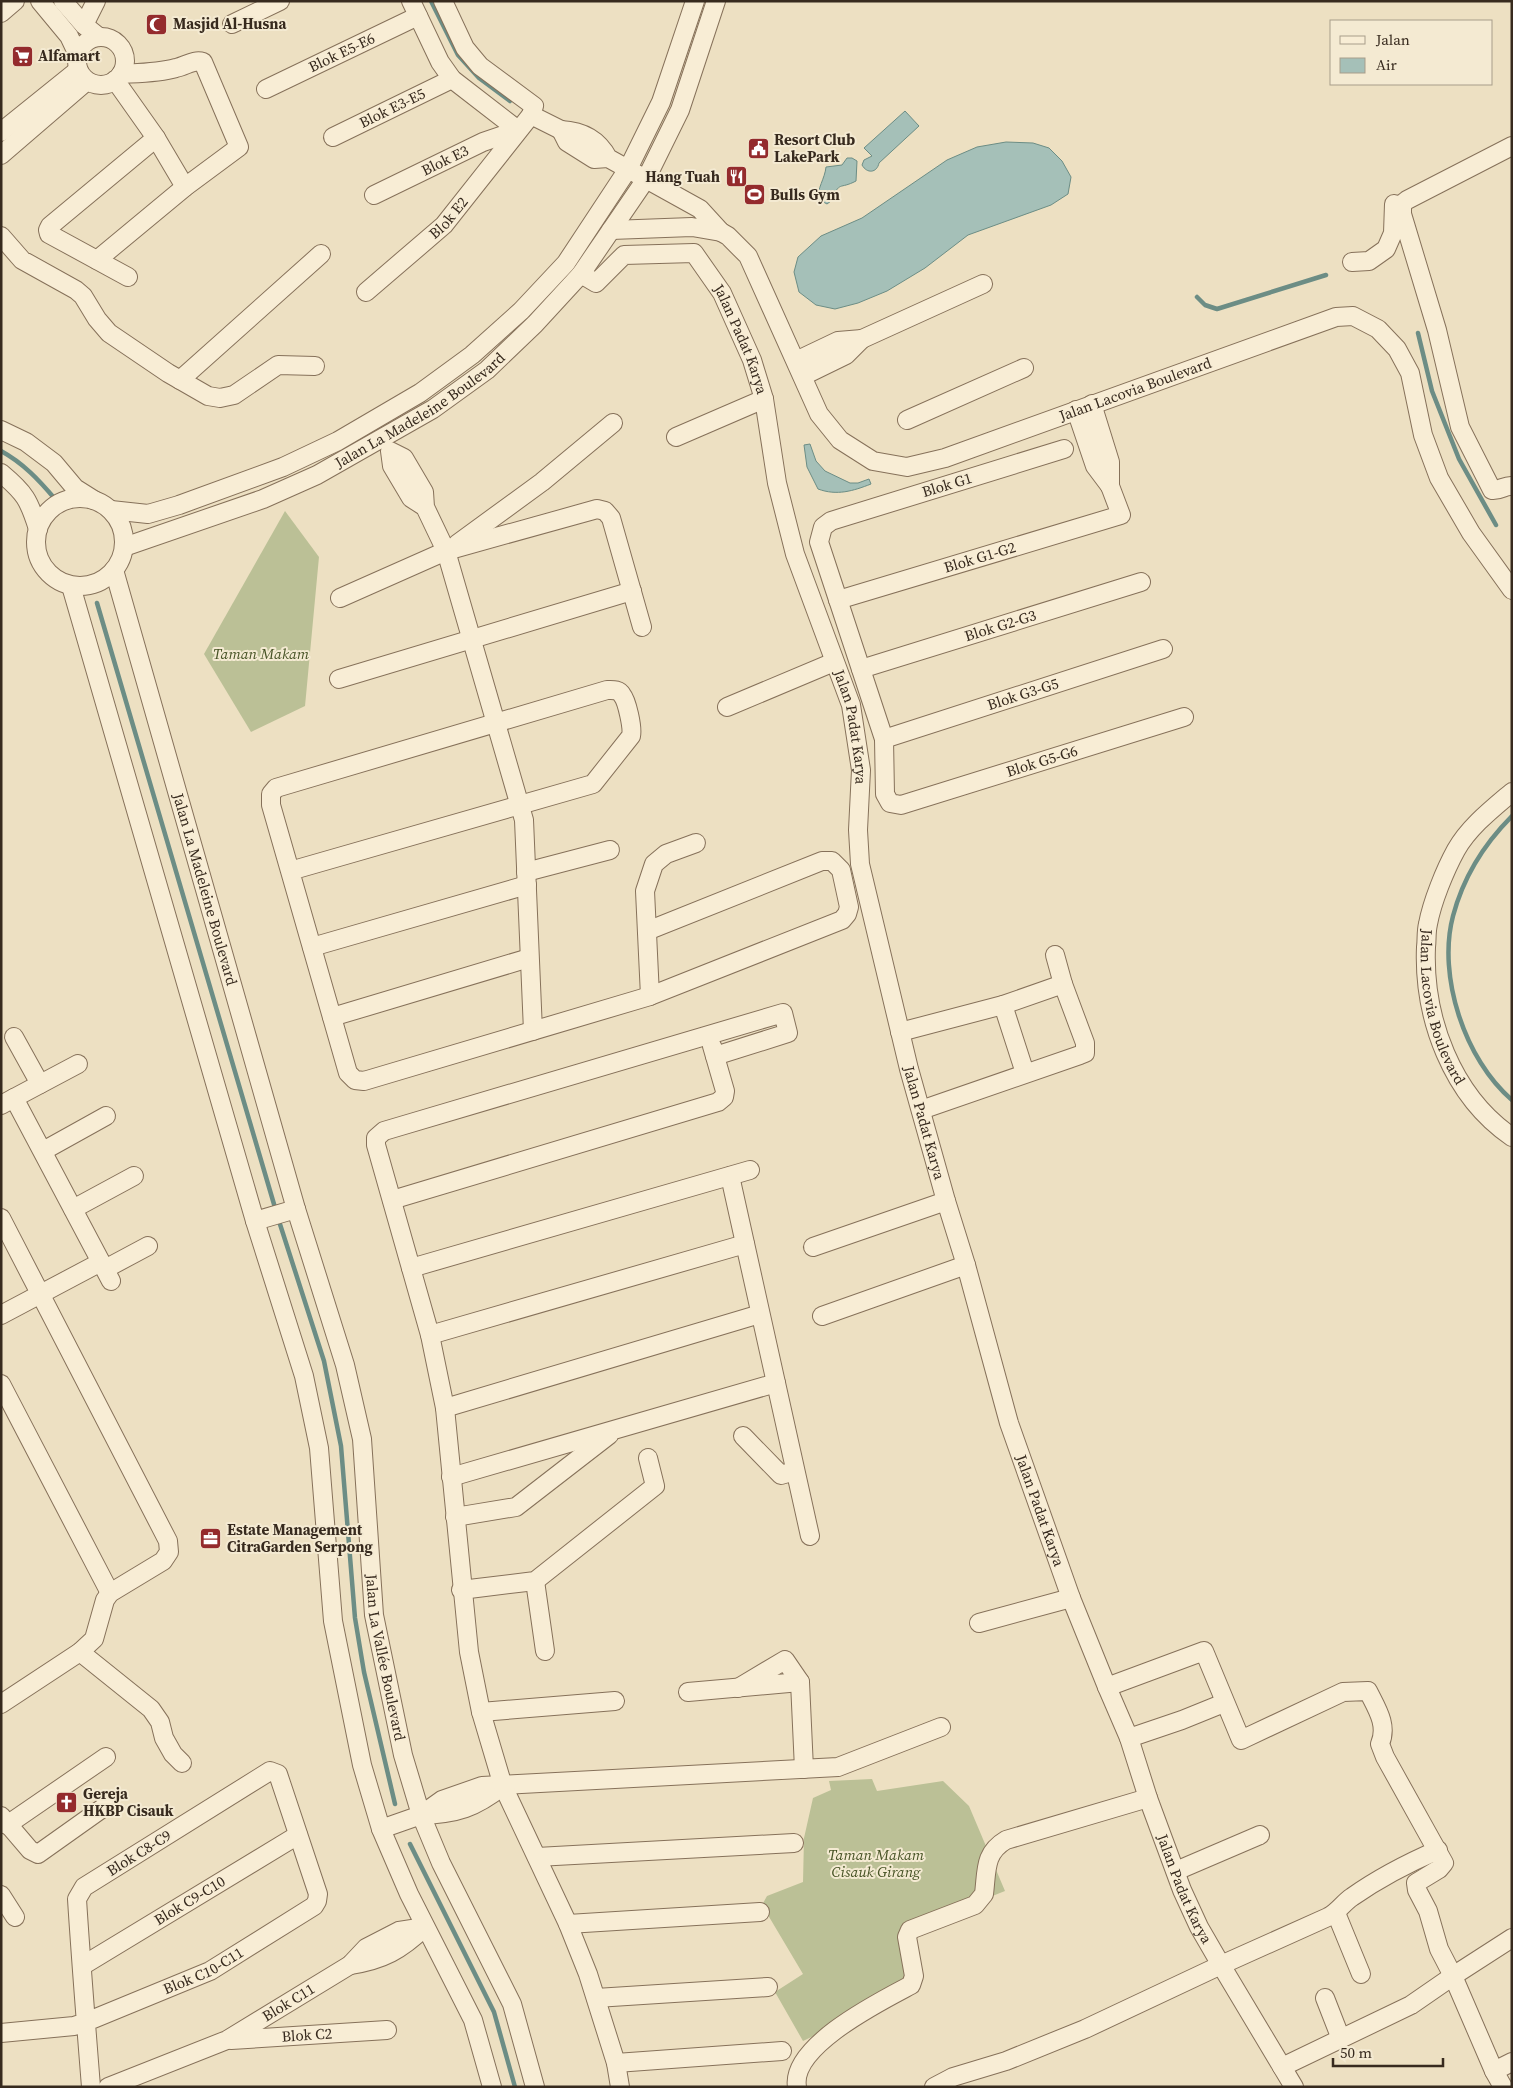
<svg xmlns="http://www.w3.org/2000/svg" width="1513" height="2088" viewBox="0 0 1513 2088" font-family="'Source Serif 4',serif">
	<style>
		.cemetery { fill: #bbc096 }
		.water { fill: #a5c0b8; stroke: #6c8d85 }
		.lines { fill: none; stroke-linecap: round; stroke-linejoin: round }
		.stream { stroke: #6c8d85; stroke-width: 4.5 }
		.minor-casing { stroke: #86715a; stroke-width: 20 }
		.minor { stroke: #f8edd5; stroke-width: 18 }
		.labels { text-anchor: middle; stroke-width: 4; stroke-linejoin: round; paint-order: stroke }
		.poi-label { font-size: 15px; font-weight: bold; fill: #372a1e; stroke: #f4ead2; text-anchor: start }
		.street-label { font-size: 15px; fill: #372a1e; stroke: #f4ead2 }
		.park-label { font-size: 15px; font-style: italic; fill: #475325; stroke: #f4ead2 }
	</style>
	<rect width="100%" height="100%" fill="#ede0c2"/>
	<g class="cemetery">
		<polygon points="285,511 319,557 305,706 251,732 204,654"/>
		<polygon points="872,1779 877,1791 943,1781 969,1806 1005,1891 904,1931 913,1989 803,2041 775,1992 803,1974 762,1905 767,1896 803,1882 804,1838 813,1798 831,1790 829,1781"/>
	</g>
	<g class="water">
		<path d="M 905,111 L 919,126 L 879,163 C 877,173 867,174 862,165 L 864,160 L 872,156 L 864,148 Z"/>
		<polygon points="1006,142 1033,143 1049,148 1062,161 1071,177 1068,194 1051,205 968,235 925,268 887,291 858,303 835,309 816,305 799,292 794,272 798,257 821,236 862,218 947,160 977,147"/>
		<path d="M 847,158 L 852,158 L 857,161 L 856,181 C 839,190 840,180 831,201 L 827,204 L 818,199 C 817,189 825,178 826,167 L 842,165 Z"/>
		<path d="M 810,444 L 816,461 L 825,471 L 850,483 L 858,483 L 869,479 L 871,484 C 853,491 837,496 818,489 L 807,467 L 804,445 Z"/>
	</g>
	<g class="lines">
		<g class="stream">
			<polyline points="431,1 458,55 479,78 510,101"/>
			<polyline points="1197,297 1205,305 1217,309 1326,275"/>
			<polyline points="1418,333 1432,391 1459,459 1496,525"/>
			<path d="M 1,451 C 23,463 39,480 55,499"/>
			<polyline points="97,603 276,1211"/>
			<path d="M 1512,816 C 1485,843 1463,878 1453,916 C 1437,976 1465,1060 1512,1100"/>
			<polyline points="278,1218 324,1361 341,1446 355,1618 364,1672 395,1804"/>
			<polyline points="410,1844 494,2012 515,2087"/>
		</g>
		<defs>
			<g id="minor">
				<polyline points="40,1 69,36 78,55"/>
				<polyline points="63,1 84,25 99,37"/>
				<polyline points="411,1 440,62 452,79 518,130"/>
				<polyline points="1,13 15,1"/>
				<polyline points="232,24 280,1"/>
				<polyline points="84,25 96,1"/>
				<circle cx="101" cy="61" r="24"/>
				<polyline points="115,80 156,138 185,187"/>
				<path id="s1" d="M 266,89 L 418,16"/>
				<polyline points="531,115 561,130"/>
				<polyline points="1,132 78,70"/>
				<path id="s2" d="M 333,137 L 452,79"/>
				<path d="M 1512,146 L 1407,200 L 1402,204 L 1402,214 L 1437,330 L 1460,427 L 1492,490 C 1500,491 1505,485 1512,486"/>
				<polyline points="1,155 87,81"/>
				<path d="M 608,158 C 598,139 582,131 561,130 L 567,142 L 594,159 L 608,158 L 700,209 L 721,232 L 692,227 L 611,230"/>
				<path id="s3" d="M 374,195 L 483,142 L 518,130"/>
				<path id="s4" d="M 721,232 L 728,236 L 748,256 L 819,414 L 840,440 L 873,461 L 907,467 L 945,458 L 1336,317 L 1353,316 L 1378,329 L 1397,349 L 1410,373 L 1423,435 L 1439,478 L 1471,533 L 1512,590"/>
				<polyline points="1,236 22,260 76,290 83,296 97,319 109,333 168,373 208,396 220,398 234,395 278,365 315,366"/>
				<path d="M 97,260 L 185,187 L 239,147 L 203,62 C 194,59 186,66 176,68 C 158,73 139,73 121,74"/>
				<polyline points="1352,262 1369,261 1386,249 1393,233 1394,204"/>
				<path id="s5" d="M 581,274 L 596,283 L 624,255 L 694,253 L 722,293 L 752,360 L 764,399 L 777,483 L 795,554 L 851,705 L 861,770 L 858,830 L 860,864 L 909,1069 L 946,1201 L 966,1265 L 1009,1423 L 1071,1598 L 1107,1687 L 1129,1738 L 1148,1798 L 1182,1890 L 1199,1927 L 1221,1965 L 1294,2087"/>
				<polyline points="128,277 49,234 48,230 50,226 156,138"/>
				<path id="s6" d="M 366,292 L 444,225 L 531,115 L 534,106 L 480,66 L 465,48 L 443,1"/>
				<polyline points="862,339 983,284"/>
				<polyline points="796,361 838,341 862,339 846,355 803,376"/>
				<polyline points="180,380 321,254"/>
				<polyline points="1076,410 1095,466 1110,486 1110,462 1092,404"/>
				<polyline points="907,420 1024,368"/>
				<polyline points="1,430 26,442 54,463 75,488 94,500"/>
				<polyline points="676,437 764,399"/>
				<path id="s7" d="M 1064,449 L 831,521 L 823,527 L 819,542 L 884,739 L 885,794 L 890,803 L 901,805 L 1184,717"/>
				<path d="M 1,473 C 25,493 29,500 38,529"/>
				<circle cx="80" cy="542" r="44"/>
				<polyline points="425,507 411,498 392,466 390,451 404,458 424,492 425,507 446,551 524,820 533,1031"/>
				<polyline points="111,510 148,514 179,505 283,467 338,441 420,393 472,355 521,311 566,263 628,169 661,102 695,1"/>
				<polyline points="457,544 542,482 613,423"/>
				<path id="s8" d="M 124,547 L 263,499 L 317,475 L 433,409 L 487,370 L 535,324 L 581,274 L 646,179 L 680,110 L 716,1"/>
				<path id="s9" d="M 114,570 L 296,1209 L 345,1365 L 362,1439 L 374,1615 L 403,1755 L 421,1815 L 441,1863 L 512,2004 L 535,2087"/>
				<polyline points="71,586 255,1221 304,1376 319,1448 333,1621 362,1765 381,1829 409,1894 473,2020 492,2087"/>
				<polyline points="340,598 446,551 597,509 605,511 611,518 642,627"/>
				<path id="s10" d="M 838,600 L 1121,515 L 1110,486"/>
				<path id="s11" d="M 861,669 L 1141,582"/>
				<polyline points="339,679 632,591"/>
				<polyline points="727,707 834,662"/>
				<path id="s12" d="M 884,739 L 1163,649"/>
				<path id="s13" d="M 1512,792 C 1492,809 1469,827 1456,850 C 1445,870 1432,902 1428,924 C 1426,932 1427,940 1426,947 C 1423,1018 1452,1096 1512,1137"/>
				<path d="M 290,871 L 593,784 L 631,736 C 633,728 627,701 622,695 C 619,689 612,690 607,690 L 276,788 L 271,794 L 271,805 L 348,1073 L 355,1080 L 364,1081 L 650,996 L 842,920 L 847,914 L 849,907 L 841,870 L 832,861 L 822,861 L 647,931"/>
				<polyline points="526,872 610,850"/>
				<polyline points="312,947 527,885"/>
				<polyline points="1055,955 1063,984"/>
				<polyline points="650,996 645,891 654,864 666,854 696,843"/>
				<polyline points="1003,1005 1025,1073"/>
				<polyline points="332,1017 529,958"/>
				<polyline points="900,1032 1003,1005 1063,984 1085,1043 1085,1053 1080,1055 921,1110"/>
				<polyline points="14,1037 40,1084"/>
				<polyline points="14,1098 78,1064"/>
				<polyline points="1,1105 14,1098 111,1281"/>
				<polyline points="43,1151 106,1116"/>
				<polyline points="730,1176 810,1536"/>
				<polyline points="392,1200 718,1102 724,1097 725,1091 712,1046"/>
				<polyline points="73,1209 134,1176"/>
				<polyline points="1,1218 168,1541 169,1552 163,1561 110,1593 105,1600 94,1639 80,1652 1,1704"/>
				<polyline points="255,1221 296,1209"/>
				<polyline points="813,1247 946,1201"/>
				<polyline points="411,1268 750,1170"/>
				<polyline points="105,1269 148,1246"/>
				<polyline points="1,1315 101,1262"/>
				<polyline points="822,1316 966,1265"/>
				<polyline points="430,1335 745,1244"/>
				<polyline points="1,1384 110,1593"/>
				<polyline points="445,1408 760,1314"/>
				<polyline points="743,1436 781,1475 795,1471"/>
				<polyline points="451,1477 776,1383"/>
				<polyline points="455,1517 516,1507 609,1435"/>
				<polyline points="535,1581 545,1651"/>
				<polyline points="461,1590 535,1581 655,1486 648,1458"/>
				<polyline points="979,1623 1071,1598"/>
				<polyline points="80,1652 151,1709 160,1722 164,1738 173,1754 182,1763"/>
				<path d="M 1107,1687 L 1204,1651 L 1241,1740 L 1343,1692 L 1368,1691 C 1377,1709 1388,1725 1380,1744 L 1385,1757 L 1444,1863 L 1439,1869 L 1416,1883 L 1417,1890 L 1428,1911 L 1439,1949 L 1453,1976 L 1494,2071 L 1503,2087"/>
				<polyline points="738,1688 785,1660 800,1682 804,1769"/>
				<polyline points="688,1692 800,1682"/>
				<polyline points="481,1712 615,1701"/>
				<polyline points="1129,1738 1182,1720 1224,1703"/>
				<path d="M 421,1815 C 457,1814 475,1808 503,1786"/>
				<polyline points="1,1816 30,1850 38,1854 107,1805"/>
				<polyline points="7,1825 106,1757"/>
				<polyline points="381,1829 421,1815 442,1800 482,1786 838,1767 941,1727"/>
				<polyline points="537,1857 794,1843"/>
				<polyline points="1176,1871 1260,1835"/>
				<polyline points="1,1895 15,1917"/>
				<polyline points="1336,1913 1361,1974"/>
				<polyline points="568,1924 760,1912"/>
				<path d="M 350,1965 C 383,1960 401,1950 425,1927"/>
				<path id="s14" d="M 82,1966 L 298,1835"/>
				<polyline points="596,1998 768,1987"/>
				<polyline points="1325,1998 1341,2039"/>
				<path id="s15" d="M 1,2033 L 74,2026 L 86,2022 L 210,1971 L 314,1906 L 317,1901 L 318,1894 L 278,1774 L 270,1771 L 84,1887 L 77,1899 C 81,1962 86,2024 91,2087"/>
				<path id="s16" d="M 231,2040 L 387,2030"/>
				<polyline points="616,2063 782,2051"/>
				<polyline points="1282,2067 1411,2005 1453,1976 1512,1938"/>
				<polyline points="1494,2071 1512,2062"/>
				<path id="s17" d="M 108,2087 L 227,2040 L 350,1965 L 366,1948 L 399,1931 L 425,1927"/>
				<polyline points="620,2087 616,2063 588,1974 568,1924 503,1786 481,1712 469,1652 445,1408 430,1335 376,1145 376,1138 384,1131 783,1013 788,1033 715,1056"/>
				<path d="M 797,2087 C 790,2046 881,2001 911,1985 L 914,1976 L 907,1937 L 910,1930 L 975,1905 L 984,1894 C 987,1870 984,1853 1006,1840 L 1148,1798"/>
				<path d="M 934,2087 L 953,2077 L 1006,2061 L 1085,2029 L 1221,1965 L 1328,1917 C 1338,1912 1343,1903 1352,1897 C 1379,1878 1408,1863 1438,1850"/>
			</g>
		</defs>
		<use href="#minor" class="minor-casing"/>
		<use href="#minor" class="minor"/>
	</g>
	<defs>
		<symbol id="mosque-square" viewBox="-11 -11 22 22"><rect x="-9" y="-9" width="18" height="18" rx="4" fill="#942b2d" stroke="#f4ead2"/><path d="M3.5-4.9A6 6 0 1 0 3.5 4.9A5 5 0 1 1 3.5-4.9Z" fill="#fff"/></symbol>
		<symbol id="supermarket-square" viewBox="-11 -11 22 22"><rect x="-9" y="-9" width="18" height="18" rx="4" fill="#942b2d" stroke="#f4ead2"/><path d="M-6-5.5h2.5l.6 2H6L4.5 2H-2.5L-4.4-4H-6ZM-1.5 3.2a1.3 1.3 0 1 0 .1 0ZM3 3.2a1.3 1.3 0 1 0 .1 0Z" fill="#fff"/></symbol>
		<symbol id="civic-square" viewBox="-11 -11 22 22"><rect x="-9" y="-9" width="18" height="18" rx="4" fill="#942b2d" stroke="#f4ead2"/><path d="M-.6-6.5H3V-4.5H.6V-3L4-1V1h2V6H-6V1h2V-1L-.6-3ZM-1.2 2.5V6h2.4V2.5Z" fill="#fff"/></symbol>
		<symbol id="restaurant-square" viewBox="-11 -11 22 22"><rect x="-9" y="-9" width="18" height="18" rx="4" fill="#942b2d" stroke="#f4ead2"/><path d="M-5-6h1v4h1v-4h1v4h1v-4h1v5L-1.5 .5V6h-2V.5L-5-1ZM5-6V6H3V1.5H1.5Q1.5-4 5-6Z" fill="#fff"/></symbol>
		<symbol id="stadium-square" viewBox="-11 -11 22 22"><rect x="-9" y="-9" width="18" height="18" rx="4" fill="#942b2d" stroke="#f4ead2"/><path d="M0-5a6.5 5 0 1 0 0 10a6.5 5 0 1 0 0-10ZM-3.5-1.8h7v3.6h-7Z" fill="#fff"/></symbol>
		<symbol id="office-square" viewBox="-11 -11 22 22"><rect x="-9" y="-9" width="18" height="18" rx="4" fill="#942b2d" stroke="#f4ead2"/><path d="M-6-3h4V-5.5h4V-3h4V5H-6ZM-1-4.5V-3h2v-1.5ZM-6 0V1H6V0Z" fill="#fff"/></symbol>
		<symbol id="church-square" viewBox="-11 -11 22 22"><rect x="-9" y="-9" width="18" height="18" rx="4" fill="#942b2d" stroke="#f4ead2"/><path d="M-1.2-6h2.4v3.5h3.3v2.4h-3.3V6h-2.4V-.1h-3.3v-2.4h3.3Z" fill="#fff"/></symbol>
	</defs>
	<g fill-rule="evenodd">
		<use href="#mosque-square" x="144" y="12" width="25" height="25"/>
		<use href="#supermarket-square" x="10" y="44" width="25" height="25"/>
		<use href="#civic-square" x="746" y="136" width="25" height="25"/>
		<use href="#restaurant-square" x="724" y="164" width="25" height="25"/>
		<use href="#stadium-square" x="742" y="182" width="25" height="25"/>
		<use href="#office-square" x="198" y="1526" width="25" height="25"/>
		<use href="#church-square" x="54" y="1790" width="25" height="25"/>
	</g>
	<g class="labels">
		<g class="poi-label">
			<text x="173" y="29">Masjid Al-Husna</text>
			<text x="38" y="61">Alfamart</text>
			<text x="774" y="145">Resort Club<tspan x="774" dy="17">LakePark</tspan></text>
			<text x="720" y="182" text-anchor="end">Hang Tuah</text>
			<text x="770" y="200">Bulls Gym</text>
			<text x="227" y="1535">Estate Management<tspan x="227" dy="17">CitraGarden Serpong</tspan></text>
			<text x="83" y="1799">Gereja<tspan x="83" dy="17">HKBP Cisauk</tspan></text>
		</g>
		<g class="street-label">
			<text dy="5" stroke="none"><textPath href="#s1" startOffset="84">Blok E5-E6</textPath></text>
			<text dy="5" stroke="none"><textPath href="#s2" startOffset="66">Blok E3-E5</textPath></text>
			<text dy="5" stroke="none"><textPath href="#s3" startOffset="79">Blok E3</textPath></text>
			<text dy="5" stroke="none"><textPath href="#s6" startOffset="111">Blok E2</textPath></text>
			<text dy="5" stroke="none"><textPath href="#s5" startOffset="226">Jalan Padat Karya</textPath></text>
			<text dy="5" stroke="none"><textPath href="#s4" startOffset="558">Jalan Lacovia Boulevard</textPath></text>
			<text dy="5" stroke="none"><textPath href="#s8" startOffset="328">Jalan La Madeleine Boulevard</textPath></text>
			<text transform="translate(947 485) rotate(-17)" y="5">Blok G1</text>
			<text dy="5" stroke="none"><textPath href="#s10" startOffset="148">Blok G1-G2</textPath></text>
			<text dy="5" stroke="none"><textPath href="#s11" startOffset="146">Blok G2-G3</textPath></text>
			<text dy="5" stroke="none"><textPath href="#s12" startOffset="146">Blok G3-G5</textPath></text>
			<text dy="5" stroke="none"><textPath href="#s5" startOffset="631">Jalan Padat Karya</textPath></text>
			<text dy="5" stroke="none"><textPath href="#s7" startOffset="701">Blok G5-G6</textPath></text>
			<text dy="5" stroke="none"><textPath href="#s9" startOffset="332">Jalan La Madeleine Boulevard</textPath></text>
			<text dy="5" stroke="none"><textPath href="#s13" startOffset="246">Jalan Lacovia Boulevard</textPath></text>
			<text dy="5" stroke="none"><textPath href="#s5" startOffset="1036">Jalan Padat Karya</textPath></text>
			<text dy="5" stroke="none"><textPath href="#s5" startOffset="1441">Jalan Padat Karya</textPath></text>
			<text dy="5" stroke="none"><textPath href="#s9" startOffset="1124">Jalan La Vallée Boulevard</textPath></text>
			<text transform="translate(139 1853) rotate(-32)" y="5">Blok C8-C9</text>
			<text dy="5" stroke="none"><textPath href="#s5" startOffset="1846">Jalan Padat Karya</textPath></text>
			<text dy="5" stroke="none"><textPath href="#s14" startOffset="126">Blok C9-C10</textPath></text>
			<text dy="5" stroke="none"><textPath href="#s15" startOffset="214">Blok C10-C11</textPath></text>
			<text dy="5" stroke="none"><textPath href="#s17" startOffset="200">Blok C11</textPath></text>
			<text dy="5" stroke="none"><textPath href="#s16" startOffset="76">Blok C2</textPath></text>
		</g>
		<g class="park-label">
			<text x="261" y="659">Taman Makam</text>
			<text x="876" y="1860">Taman Makam<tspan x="876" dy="17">Cisauk Girang</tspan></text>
		</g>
	</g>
	<rect width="1513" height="2088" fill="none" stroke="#372a1e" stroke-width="5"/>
	<rect x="1330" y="20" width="162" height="65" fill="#f4ead2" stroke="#a89d8a"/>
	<rect x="1340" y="36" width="25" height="8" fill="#f8edd5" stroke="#a89d8a"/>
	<text x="1376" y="45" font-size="15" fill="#372a1e">Jalan</text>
	<rect x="1340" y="58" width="25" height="15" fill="#a5c0b8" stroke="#a89d8a"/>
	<text x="1376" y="70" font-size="15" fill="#372a1e">Air</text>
	<path d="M1333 2058v8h110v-8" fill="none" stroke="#372a1e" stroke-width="2.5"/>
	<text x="1340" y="2058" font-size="15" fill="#372a1e" stroke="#f4ead2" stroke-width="4" paint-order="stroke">50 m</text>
</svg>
